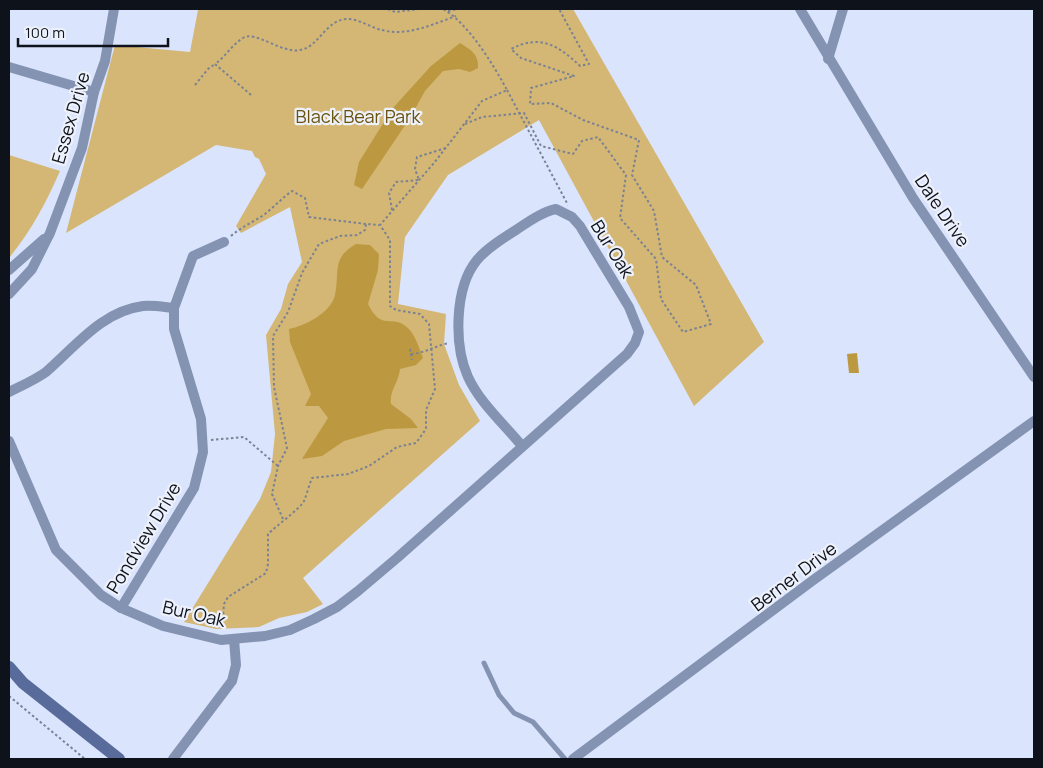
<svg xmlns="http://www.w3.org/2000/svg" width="1043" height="768" viewBox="0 0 1043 768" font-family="Manrope,sans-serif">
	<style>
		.green { fill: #d4b774 }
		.water { fill: #bc9940 }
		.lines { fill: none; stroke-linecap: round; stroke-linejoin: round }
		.path { stroke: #7b8293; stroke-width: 2; stroke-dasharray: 2.5 2.5; stroke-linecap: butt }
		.lane { stroke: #8593b3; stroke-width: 5 }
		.street { stroke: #8593b3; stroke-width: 10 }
		.secondary { stroke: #586b9a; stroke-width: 12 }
		.labels { text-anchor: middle; stroke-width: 4.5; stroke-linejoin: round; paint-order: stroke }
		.park-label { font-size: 18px; fill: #6a520d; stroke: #edf1fb }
		.street-label { font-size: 18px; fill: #0e121a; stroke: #edf1fb }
	</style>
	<rect width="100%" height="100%" fill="#dae4fd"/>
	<g class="green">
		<polygon points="573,9 764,342 694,406 539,120 448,175 405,237 398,304 446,314 444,344 459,385 480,421 303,578 323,604 307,612 279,618 259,627 216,629 184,622 260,499 271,472 275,434 266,335 281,309 288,284 302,262 290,207 241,233 236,226 266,174 259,159 255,157 252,151 216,145 66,233 115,45 190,52 198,10"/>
		<path d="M 9,155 L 60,171 C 46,203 31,231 9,258 Z"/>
	</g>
	<g class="water">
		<path d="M 460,43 C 471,50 479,54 478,68 L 470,72 L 459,69 L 443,71 L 425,91 L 410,118 L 362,189 L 354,185 L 359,162 L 392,109 L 431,66 Z"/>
		<path d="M 356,244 L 370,245 L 379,254 L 378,270 L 368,304 C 382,333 392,312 409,329 C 416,337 419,348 423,358 L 416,365 L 400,369 C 399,382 389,391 391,404 L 411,419 L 418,428 L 386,429 L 344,441 L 322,456 L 302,459 L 328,418 L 319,406 L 305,406 L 311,394 L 290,342 L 289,329 C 304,326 331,313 335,295 C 340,272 331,258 356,244 Z"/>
		<polygon points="857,353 859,373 849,373 847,354"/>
	</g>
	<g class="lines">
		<g class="path">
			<polyline points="388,9 395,12 420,9"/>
			<polyline points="448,11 457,9"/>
			<polyline points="195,85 208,69 215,64"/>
			<polyline points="507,90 568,205"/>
			<path d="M 251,95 L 215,64 C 225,57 232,45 243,38 C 255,30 282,54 300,50 C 319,47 325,21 346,19 C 358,18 371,28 382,30 C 407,37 433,24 456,16"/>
			<path d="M 465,124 L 482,117 L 524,113 L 541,146 L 573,154 L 582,141 L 598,137 L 626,175 L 620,218 L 656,259 L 661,299 L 683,332 L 711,324 L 696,285 L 662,257 L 654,211 L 632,175 L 639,140 L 583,120 L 551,103 L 530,104 L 531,88 L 574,76 L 521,58 L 511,49 C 540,34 558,45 580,66 L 589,64 L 559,9"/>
			<polyline points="392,210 389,193 396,182 419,180 415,169 417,157 446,148"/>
			<path d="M 231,236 C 241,227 254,222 265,214 C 274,207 282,198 292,191 L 305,198 L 309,217 L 366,224"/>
			<polyline points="410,349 412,360"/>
			<path d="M 411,354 C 425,353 435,346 449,343"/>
			<polyline points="211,440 244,437 278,466"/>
			<polyline points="283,519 272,494 278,466 287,448 274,387 273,336 288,312 302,273 319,244 340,236 357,235 365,230 366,224 379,225"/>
			<path d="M 222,629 L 224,604 L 228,597 L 266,573 L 268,564 L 268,534 C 276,526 301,508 304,501 C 307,494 309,485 312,478 L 348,474 L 369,466 L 397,447 L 416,443 L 426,429 L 426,410 L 435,389 L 429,324 L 420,314 L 396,310 L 390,306 L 390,240 L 380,225 L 434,163 L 482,101 L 507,90 C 493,64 468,23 443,9"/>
			<polyline points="9,696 85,759"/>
		</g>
		<polyline class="lane" points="484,663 499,695 514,713 533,722 565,759"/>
		<g class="street">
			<polyline points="800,9 913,198 1034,377"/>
			<polyline points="828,59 843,9"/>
			<polyline points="9,67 94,92"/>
			<polyline points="9,270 44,239"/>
			<polyline points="9,294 32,269 50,233 82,148 94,92 105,61 114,9"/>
			<path d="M 9,392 C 21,386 35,380 46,372 C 75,347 102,311 143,306 C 153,305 164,307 174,308"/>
			<path d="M 9,441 L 56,550 L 101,595 L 121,608 L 163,626 L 221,640 L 265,636 L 290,630 L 314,619 L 337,607 L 358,591 L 397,558 L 627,354 L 635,343 L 639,332 L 629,307 L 580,226 L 572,217 L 556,209 C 542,212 528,222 516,230 C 502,239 487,248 477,260 C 454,288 454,346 468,377 C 480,403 504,424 522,446"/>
			<polyline points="121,608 194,488 203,452 201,419 174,329 174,308 193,256 224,242"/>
			<polyline points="173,759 232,681 236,665 234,639"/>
			<polyline points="573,759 812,581 1034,421"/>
		</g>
		<polyline class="secondary" points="9,667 23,683 119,759"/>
	</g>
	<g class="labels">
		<g class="park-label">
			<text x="358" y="123">Black Bear Park</text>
		</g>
		<g class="street-label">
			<text transform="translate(71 118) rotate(-74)" y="6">Essex Drive</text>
			<text transform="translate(942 211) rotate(56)" y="6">Dale Drive</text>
			<text transform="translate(612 249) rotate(58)" y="6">Bur Oak</text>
			<text transform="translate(144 538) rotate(-59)" y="6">Pondview Drive</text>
			<text transform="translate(794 577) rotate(-37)" y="6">Berner Drive</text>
			<text transform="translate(194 614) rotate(13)" y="6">Bur Oak</text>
		</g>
	</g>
	<rect width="1043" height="768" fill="none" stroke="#0e121a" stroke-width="20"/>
	<path d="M18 38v8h150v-8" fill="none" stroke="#0e121a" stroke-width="2.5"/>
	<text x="25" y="38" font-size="15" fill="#0e121a" stroke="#edf1fb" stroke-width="4" paint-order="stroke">100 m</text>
</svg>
